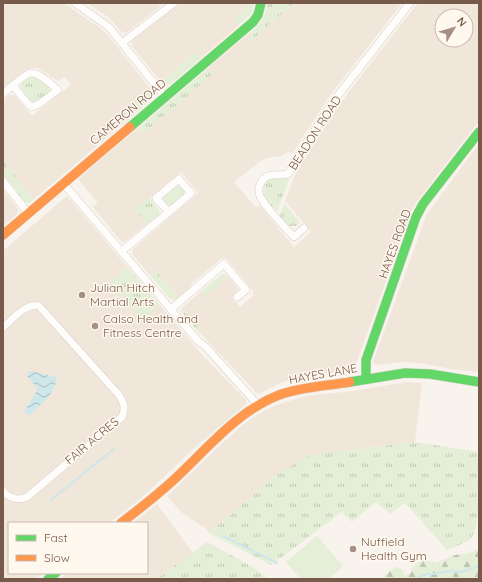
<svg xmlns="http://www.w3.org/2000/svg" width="482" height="582" viewBox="0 0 482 582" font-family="Quicksand,sans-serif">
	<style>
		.residential { fill: #f1e6da; fill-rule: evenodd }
		.grass { fill: url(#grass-tufts) }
		.forest { fill: url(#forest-firs) }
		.garden { fill: #e5efd7 }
		.water { fill: url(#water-waves) }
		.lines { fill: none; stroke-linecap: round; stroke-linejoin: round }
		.stream { stroke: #cde7ea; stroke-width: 2 }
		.street-casing { stroke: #d7d0c9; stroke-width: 8 }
		.fast-casing { stroke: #d8cfc8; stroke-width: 10 }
		.slow-casing { stroke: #d8cfc8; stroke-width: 10 }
		.street { stroke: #fefdfc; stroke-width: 7 }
		.fast { stroke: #63d668; stroke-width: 9 }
		.slow { stroke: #ff974d; stroke-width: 9 }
		.poi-dot { fill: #a59083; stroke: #fff8ef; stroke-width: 1.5 }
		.labels { text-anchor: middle; stroke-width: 3; stroke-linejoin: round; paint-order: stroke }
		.street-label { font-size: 12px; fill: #785a4a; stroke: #fff8ef }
		.poi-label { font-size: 12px; fill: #785a4a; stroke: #fff8ef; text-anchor: start }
	</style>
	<defs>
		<pattern id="grass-tufts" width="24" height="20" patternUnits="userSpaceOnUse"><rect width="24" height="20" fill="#e5efd7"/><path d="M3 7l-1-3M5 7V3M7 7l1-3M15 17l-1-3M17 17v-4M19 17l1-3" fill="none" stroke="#bec5b0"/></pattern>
		<pattern id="forest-firs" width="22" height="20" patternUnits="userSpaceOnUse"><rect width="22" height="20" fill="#e5efd7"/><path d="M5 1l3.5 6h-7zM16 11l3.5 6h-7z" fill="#bec5b0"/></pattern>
		<pattern id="water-waves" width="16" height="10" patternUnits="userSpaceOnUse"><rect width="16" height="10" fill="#cde7ea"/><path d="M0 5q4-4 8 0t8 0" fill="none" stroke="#abbec0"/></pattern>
	</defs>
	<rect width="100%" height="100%" fill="#f8f3ed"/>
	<g class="residential">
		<polygon points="3,3 64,3 100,28 108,35 151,90 125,112 130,118 34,199 3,161 3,100 9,95 14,95 32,116 71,85 65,77 58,81 38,68 31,68 23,71 3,88"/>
		<polygon points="87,3 156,3 161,6 126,33 122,32 108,17"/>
		<polygon points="181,3 252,3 234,19 239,25 201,58 196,52 161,82 132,46 132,43 133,40"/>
		<path d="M 294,3 L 402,3 L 328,98 L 294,151 L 292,153 L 288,152 L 281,156 L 268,158 L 259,162 L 234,182 L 255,207 L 259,205 L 294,247 L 311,232 L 285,201 L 295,175 L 328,121 L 351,89 L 418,3 L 479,3 L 479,121 L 415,204 L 411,211 L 354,370 L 328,373 L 322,373 L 298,377 L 278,384 L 259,394 L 255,391 L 216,350 L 200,333 L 202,331 L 182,308 L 201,291 L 205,296 L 228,276 L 238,288 L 236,293 L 232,297 L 240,307 L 254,295 L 252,293 L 254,292 L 226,258 L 223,259 L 222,258 L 190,285 L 191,287 L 179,298 L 156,271 L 150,275 L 132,254 L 133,249 L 198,193 L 181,172 L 142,205 L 134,209 L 147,224 L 125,242 L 121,241 L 93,207 L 98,203 L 78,179 L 138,128 L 143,134 L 213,74 L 208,68 L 247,35 L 252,40 ZM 442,16 L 466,16 L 466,40 L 442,40 Z"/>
		<polygon points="479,144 479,372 456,370 420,363 404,362 375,365 373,362 427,214"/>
		<polygon points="3,190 18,209 18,211 16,215 3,226"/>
		<polygon points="67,196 205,358 246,400 246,404 202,441 140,499 109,523 9,523 9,573 44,573 36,579 3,579 3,249 4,250"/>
		<polygon points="407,382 422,383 415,442 363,448 276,475 209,533 205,528 181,512 167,496 217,448 245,423 258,414 276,405 306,396 353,391"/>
		<polygon points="157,504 193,553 157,579 60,579 68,573 147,573 147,523 133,523"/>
	</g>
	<g class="grass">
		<polygon points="252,3 255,3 251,14 239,25 234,19"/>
		<path d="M 267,3 L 294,3 L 252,40 L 247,35 C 259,26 266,18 267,3 Z"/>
		<polygon points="196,52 201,58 171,84 163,85 161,82"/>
		<polygon points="208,68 213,74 143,134 138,128"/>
		<path d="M 31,76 C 38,77 49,83 50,90 C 47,94 41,102 36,103 C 30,104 18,90 21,84 C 22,81 28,78 31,76 Z"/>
		<polygon points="151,90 153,94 152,99 130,118 125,112"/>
		<polygon points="3,161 34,199 30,203 25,202 3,174"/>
		<path d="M 288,177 L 289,181 L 277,211 C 271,204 259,195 265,184 C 266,182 269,179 272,179 C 278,178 281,180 288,177 Z"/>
		<path d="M 180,185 L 185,190 L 183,196 L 171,205 L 165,203 L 163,199 C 164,193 174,186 180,185 Z"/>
		<polygon points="150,198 160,212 158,216 147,224 134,209"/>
		<polygon points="284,203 300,222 296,226 289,226 280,216"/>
		<polygon points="127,267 159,305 143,319 111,281"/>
		<polygon points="156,271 179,298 175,300 169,298 150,275"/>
		<polygon points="222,274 225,274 228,276 205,296 201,291"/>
		<polygon points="182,308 202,331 200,334 182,313 181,311"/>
		<path d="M 415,442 L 479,452 C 479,469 482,529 470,539 C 464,544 454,547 447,550 L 405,503 L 390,514 L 376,502 L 352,522 L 342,512 L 271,565 L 209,533 L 276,475 L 309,455 Z"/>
		<polygon points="207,542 256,569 268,579 157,579"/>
	</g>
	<path class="forest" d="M 479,547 L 479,579 L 381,579 L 392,569 L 396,567 L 402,569 L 405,576 L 411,573 C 412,562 426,557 435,563 C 441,561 447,558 453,556 C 462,552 472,556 479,547 Z"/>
	<polygon class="garden" points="317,536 343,566 328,579 301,579 286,562"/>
	<path class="water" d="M 32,371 L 55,377 L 57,380 C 52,397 43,402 31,414 L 28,415 L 25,413 L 25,410 L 38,389 L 27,376 L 28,372 Z"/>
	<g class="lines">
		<g class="stream">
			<polyline points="51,500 114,449"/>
			<polyline points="223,536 277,563"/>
			<polyline points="419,577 428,574 435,574 449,571 462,572 479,566"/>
		</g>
		<defs>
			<g id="street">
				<polyline points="75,3 109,27 165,97"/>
				<polyline points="122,43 174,3"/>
				<path d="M 3,94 C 9,89 25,73 31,73 C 39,72 52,85 58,90 L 39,104 L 32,107 L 29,105 L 13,86"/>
				<polyline points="3,181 28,213"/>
				<polyline points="63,183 198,341 205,346 258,405"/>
				<path d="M 304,228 L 294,237 C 285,227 262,205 259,193 C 258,187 261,180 266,177 C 272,173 281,176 288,174 L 307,142 L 332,103 L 410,3"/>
				<polyline points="122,251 169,212 156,198 179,179 191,193 169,212"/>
				<polyline points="171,309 224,264 246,290 237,297"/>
				<path d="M 3,327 C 12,320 27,302 39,306 L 119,395 C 124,403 126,408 122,417 L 27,497 C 18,501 9,498 3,491"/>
			</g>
			<g id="fast">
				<polyline points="130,127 253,22 258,15 261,3"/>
				<polyline points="366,379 366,360 416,217 423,204 479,132"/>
				<polyline points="350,382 405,373 430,374 479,382"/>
				<polyline points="48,579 56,573"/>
			</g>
			<g id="slow">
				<polyline points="3,235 130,127"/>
				<path d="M 121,523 C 142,507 163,491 182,472 C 211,444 240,410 279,395 C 301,387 326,386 350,382"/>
			</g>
		</defs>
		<use href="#street" class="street-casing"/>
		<use href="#fast" class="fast-casing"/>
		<use href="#slow" class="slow-casing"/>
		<use href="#street" class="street"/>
		<use href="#fast" class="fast"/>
		<use href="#slow" class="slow"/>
	</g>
	<g class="poi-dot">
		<circle cx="82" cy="295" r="4"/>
		<circle cx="95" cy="326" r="4"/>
		<circle cx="353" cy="549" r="4"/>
	</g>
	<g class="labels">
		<g class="street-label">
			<text transform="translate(128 112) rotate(-40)" y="4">CAMERON ROAD</text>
			<text transform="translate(315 133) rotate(-57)" y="4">BEADON ROAD</text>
			<text transform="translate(395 244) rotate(-70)" y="4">HAYES ROAD</text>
			<text transform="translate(323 374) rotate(-10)" y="4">HAYES LANE</text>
			<text transform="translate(92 441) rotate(-40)" y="4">FAIR ACRES</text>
		</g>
		<g class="poi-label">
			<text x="90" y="292">Julian Hitch<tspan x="90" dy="14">Martial Arts</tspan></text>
			<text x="103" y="323">Calso Health and<tspan x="103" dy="14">Fitness Centre</tspan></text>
			<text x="361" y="546">Nuffield<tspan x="361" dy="14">Health Gym</tspan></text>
		</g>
	</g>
	<rect width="482" height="582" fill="none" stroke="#785a4a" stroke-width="8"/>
	<rect x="8" y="522" width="140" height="52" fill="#fff8ef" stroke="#c9b9ad"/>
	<rect x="16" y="535" width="20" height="6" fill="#63d668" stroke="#c9b9ad"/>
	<text x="44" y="542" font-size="12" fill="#785a4a">Fast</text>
	<rect x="16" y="555" width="20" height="6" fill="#ff974d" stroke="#c9b9ad"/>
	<text x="44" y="562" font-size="12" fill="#785a4a">Slow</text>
	<g transform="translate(454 28) rotate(52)"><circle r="19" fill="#fff8ef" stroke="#c9b9ad"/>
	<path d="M0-3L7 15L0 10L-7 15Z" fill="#a59083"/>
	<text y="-6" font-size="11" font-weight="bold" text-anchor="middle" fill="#785a4a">N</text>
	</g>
</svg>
